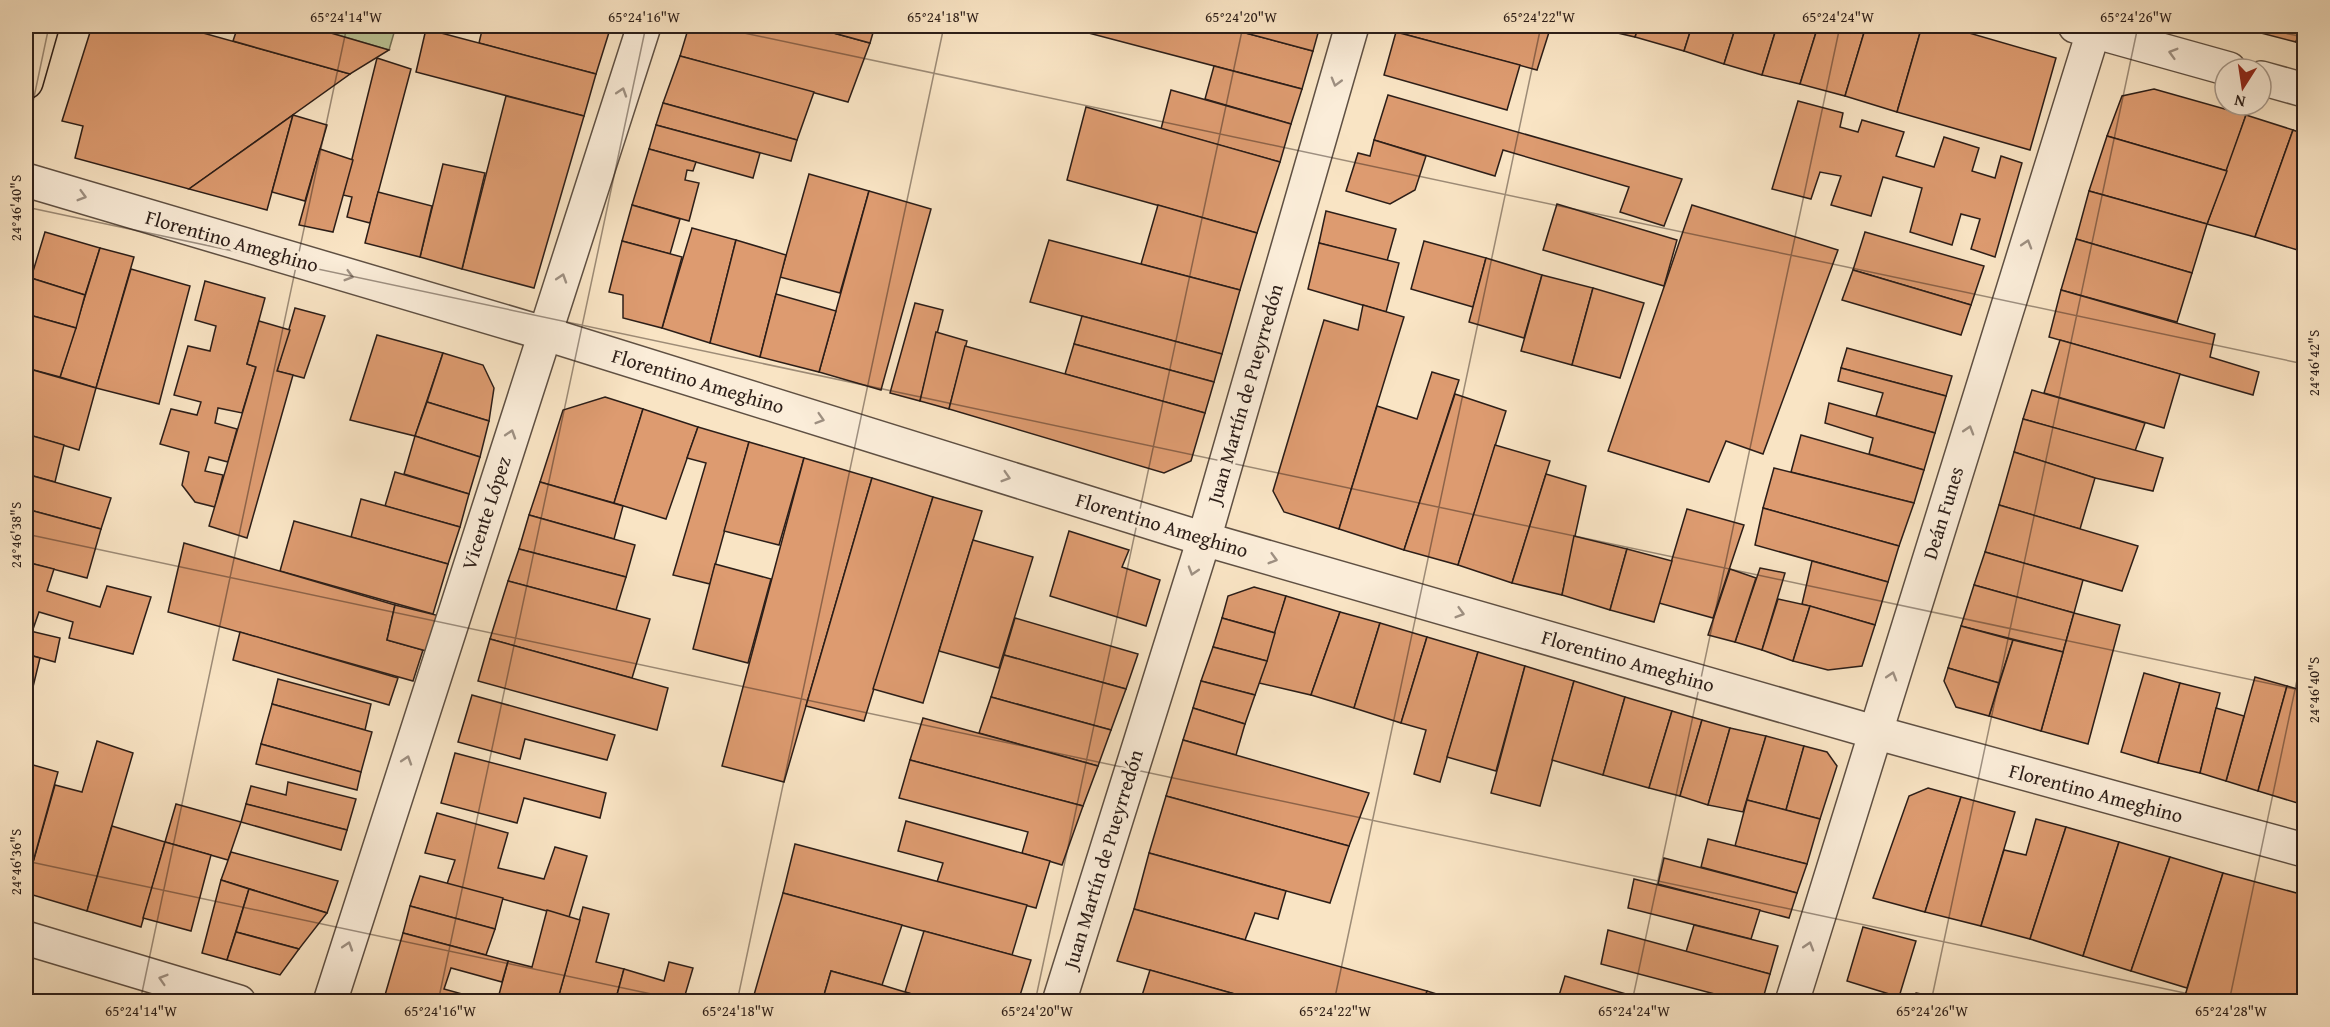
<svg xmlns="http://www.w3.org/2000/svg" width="2330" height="1027" viewBox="0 0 2330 1027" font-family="'Gentium Book Plus',serif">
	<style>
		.green { fill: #bbc596; stroke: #747257; stroke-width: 1.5 }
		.building { fill: #dd9b70; stroke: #2c1e18; stroke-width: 1.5 }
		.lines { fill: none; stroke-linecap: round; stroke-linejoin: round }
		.minor-casing { stroke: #5f5043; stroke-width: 36 }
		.primary-casing { stroke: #2c1e18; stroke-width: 36 }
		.minor { stroke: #fbedd9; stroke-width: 33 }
		.primary { stroke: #f9e4c4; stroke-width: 33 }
		.oneway { stroke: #9e9082 }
		.ticks { fill: none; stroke: #2c1e18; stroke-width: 1.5; stroke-opacity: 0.45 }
		.labels { text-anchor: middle; stroke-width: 6; stroke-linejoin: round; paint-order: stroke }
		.street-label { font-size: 20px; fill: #2c1e18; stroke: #fbedd9 }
		.neatline { fill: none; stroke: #2c1e18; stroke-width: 2 }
		.ticks-label { font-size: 15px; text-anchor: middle; fill: #2c1e18 }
	</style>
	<rect width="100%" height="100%" fill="#f9e4c4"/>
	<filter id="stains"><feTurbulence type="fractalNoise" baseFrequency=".00333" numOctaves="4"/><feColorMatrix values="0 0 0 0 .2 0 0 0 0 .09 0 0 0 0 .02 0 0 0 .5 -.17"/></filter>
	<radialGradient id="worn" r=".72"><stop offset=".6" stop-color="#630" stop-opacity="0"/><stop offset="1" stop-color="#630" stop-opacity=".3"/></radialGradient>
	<polygon class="green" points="307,26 396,26 389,50"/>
	<g class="building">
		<polygon points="92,26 178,26 350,74 189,189 75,158 83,126 62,121"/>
		<polygon points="238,26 307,26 389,50 350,74 233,41"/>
		<polygon points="483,26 611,26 596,74 479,43"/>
		<polygon points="689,26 808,26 870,43 848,102 680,56"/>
		<polygon points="808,26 875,26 870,43"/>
		<polygon points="1078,26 1219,26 1313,51 1302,89 1077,30"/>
		<polygon points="1219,26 1320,26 1313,51"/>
		<polygon points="1397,26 1551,26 1537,70 1396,32"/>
		<polygon points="1588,26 1639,26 1635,37"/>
		<polygon points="1639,26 1692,26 1684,51 1635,37"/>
		<polygon points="1692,26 1736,26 1724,64 1684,51"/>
		<polygon points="1736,26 1777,26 1762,75 1724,64"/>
		<polygon points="1777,26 1818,26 1800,84 1762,75"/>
		<polygon points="1818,26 1866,26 1845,96 1800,84"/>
		<polygon points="1866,26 1922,26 1897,112 1845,96"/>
		<polygon points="1922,26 1945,26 2056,58 2030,150 1897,112"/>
		<polygon points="2234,26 2301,26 2296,42"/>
		<polygon points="2301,26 2304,26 2304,45 2296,42"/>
		<polygon points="426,29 596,74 584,116 416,72"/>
		<polygon points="1396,32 1520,65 1507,110 1384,75"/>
		<polygon points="680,56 814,92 797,140 663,103"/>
		<polygon points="377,58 411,69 370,223 347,217 352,197 343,195"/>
		<polygon points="1214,66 1302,89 1291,124 1205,99"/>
		<polygon points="2154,89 2246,115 2227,171 2107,136 2122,96"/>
		<polygon points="1171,90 1291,124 1280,162 1161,129"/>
		<polygon points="1388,95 1682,179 1664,226 1620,212 1629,187 1503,150 1495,176 1374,140"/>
		<polygon points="506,96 584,116 534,288 462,269"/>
		<polygon points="1798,101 1843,113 1840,127 1858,132 1862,120 1904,132 1896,156 1934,167 1944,137 1979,148 1972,171 1995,178 2001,156 2022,163 1995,257 1971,249 1980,219 1961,214 1952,245 1910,232 1922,188 1883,177 1871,216 1831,205 1841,176 1820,172 1811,199 1772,189"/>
		<polygon points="663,103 797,140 791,161 656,125"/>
		<polygon points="1086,107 1280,162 1257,233 1067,180"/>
		<polygon points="293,115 267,210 189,189"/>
		<polygon points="293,115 327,125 305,201 272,192"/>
		<polygon points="2246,115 2293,130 2255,237 2207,224"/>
		<polygon points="656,125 760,153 753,178 649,149"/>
		<polygon points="2293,130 2304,134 2304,252 2255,237"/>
		<polygon points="2107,136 2227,171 2207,224 2089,191"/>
		<polygon points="1374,140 1426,156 1415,190 1390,204 1346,191 1358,153 1370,156"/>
		<polygon points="320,149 353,160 333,232 299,225"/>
		<polygon points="649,149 696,162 693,171 687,170 685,180 699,183 689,221 632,205"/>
		<polygon points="443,164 485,173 462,269 420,257"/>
		<polygon points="809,174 869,191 840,293 780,277"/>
		<polygon points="869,191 931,209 881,390 819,372"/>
		<polygon points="2089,191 2207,224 2192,273 2076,239"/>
		<polygon points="378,192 432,206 420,257 365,243"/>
		<polygon points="1557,204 1677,240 1664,286 1543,250"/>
		<polygon points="632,205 680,219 670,254 622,241"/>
		<polygon points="1158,205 1257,233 1240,290 1141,264"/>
		<polygon points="1692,205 1838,250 1763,454 1726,441 1709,482 1608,451"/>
		<polygon points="1326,211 1396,229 1387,261 1319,243"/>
		<polygon points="692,228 736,240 710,343 662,328"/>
		<polygon points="45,232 100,248 85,295 31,278"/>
		<polygon points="1865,232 1984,266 1971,305 1853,270"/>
		<polygon points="2076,239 2192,273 2177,322 2061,290"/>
		<polygon points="736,240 786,255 760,357 710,343"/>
		<polygon points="1049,240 1240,290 1222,354 1030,302"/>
		<polygon points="622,241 682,257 662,328 623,318 623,295 609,292"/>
		<polygon points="1424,241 1486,258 1473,307 1411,289"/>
		<polygon points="1319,243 1399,263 1386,312 1308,289"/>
		<polygon points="100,248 134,257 96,388 60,377"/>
		<polygon points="1486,258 1542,275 1524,338 1469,322"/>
		<polygon points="131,269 190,286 159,404 96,388"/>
		<polygon points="1853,270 1971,305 1961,335 1842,300"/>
		<polygon points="1542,275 1593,288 1572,365 1521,351"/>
		<polygon points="31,278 85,295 76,328 26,314 26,299"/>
		<polygon points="205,281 265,298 247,364 256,367 242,413 218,408 215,423 237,429 228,462 209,457 205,471 223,475 215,507 195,502 182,485 189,452 160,444 171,409 197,415 201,402 174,395 188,346 210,351 216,326 195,320"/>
		<polygon points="1593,288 1644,303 1620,378 1572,365"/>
		<polygon points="2061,290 2215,334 2210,357 2259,372 2253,395 2049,337"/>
		<polygon points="776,294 836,311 819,372 760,357"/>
		<polygon points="915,303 943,310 920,401 890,393"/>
		<polygon points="1363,305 1404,317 1339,529 1284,512 1273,491 1324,320 1358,330"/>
		<polygon points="295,308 325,316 304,378 277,371"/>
		<polygon points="26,314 76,328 60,377 26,368"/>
		<polygon points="1082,316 1222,354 1214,382 1074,344"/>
		<polygon points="259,321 290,330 277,371 293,375 247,538 209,526 256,367 247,364"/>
		<polygon points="936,332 967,341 949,409 920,401"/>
		<polygon points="377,335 443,353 415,436 350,420"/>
		<polygon points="2060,340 2180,374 2164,428 2044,393"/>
		<polygon points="1074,344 1214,382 1205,413 1065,374"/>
		<polygon points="965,346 1205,413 1191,461 1164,473 949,409"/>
		<polygon points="1847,348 1952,376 1946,396 1841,368"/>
		<polygon points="443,353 483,365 494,388 489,421 427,402"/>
		<polygon points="26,368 96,388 79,450 26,434"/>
		<polygon points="1841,368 1946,396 1935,433 1876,416 1883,393 1838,381"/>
		<polygon points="1432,372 1459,380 1404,550 1339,529 1377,406 1417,419"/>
		<polygon points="2032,390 2145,423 2135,451 2023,419"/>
		<polygon points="1455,394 1506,411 1458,565 1404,550"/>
		<polygon points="605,397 643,409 614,503 540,482 563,410"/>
		<polygon points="427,402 489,421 480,457 415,436"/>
		<polygon points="1829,403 1935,433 1924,470 1869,454 1873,438 1825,423"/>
		<polygon points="643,409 698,427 666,519 614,503"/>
		<polygon points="2023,419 2163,458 2153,491 2095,478 2014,452"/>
		<polygon points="698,427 749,442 710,584 673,575 706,463 687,458"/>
		<polygon points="26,434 64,445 55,482 26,474"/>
		<polygon points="1801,435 1924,470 1914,503 1791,472"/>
		<polygon points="415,436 480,457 469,494 404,474"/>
		<polygon points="749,442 804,458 779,545 724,531"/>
		<polygon points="1495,445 1550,461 1512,583 1458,565"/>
		<polygon points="2014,452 2095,478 2080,529 1999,505"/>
		<polygon points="804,458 872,478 784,782 722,766"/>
		<polygon points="1774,468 1914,503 1899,546 1763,508"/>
		<polygon points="395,472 469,494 460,527 385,506"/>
		<polygon points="26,474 111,498 101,529 26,509"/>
		<polygon points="1546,474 1586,486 1562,595 1512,583"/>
		<polygon points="872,478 933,497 864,721 806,706"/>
		<polygon points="540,482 623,506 614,539 529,515"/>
		<polygon points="933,497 982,511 923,703 873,689"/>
		<polygon points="361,499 460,527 448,564 351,537"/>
		<polygon points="1999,505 2138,546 2122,591 1985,552"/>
		<polygon points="1763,508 1899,546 1888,582 1755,545"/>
		<polygon points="26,509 101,529 87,578 26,562"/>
		<polygon points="1687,509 1744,525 1713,618 1659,603"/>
		<polygon points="529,515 635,545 626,577 519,549"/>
		<polygon points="294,521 448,564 433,614 280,571"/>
		<polygon points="1069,531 1129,550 1122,567 1160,580 1146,626 1050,596"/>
		<polygon points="1574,536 1627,549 1610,610 1562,595"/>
		<polygon points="973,540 1033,557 999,668 939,651"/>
		<polygon points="184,543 395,605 387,640 423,650 413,681 168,612"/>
		<polygon points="519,549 626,577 616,610 508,581"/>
		<polygon points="1627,549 1672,561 1654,622 1610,610"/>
		<polygon points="1985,552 2083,580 2074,613 1974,585"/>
		<polygon points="1812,561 1888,582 1875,625 1802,604"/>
		<polygon points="26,562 54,569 47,591 100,607 107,586 151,597 133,654 69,638 73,622 39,612 32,632 26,630"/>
		<polygon points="715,564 771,579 748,663 693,649"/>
		<polygon points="1760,568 1785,573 1762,650 1735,642"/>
		<polygon points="1730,569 1756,578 1735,642 1708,635"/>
		<polygon points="508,581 650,619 632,678 490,639"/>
		<polygon points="1974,585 2074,613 2063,652 1961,626"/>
		<polygon points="1254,587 1286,596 1275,633 1222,618 1228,596"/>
		<polygon points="1286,596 1340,612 1311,695 1259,683"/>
		<polygon points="1778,599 1810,606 1793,661 1762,650"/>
		<polygon points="395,605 448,618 437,654 387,640"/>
		<polygon points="1810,606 1875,625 1862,666 1828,670 1793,661"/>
		<polygon points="1340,612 1380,623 1354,708 1311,695"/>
		<polygon points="2074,613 2120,625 2088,744 2041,731"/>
		<polygon points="1015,618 1138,654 1126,689 1004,655"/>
		<polygon points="1222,618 1275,633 1267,661 1213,647"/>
		<polygon points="1380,623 1427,637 1401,723 1354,708"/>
		<polygon points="1961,626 2013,640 1999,683 1948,668"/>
		<polygon points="26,630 60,638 55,662 26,654"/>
		<polygon points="240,632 398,678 389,705 233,660"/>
		<polygon points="1427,637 1478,652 1440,782 1414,774 1426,730 1401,723"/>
		<polygon points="490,639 668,688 657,730 478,681"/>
		<polygon points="2013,640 2063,652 2041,731 1989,716"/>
		<polygon points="1213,647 1267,661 1255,695 1201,681"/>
		<polygon points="1478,652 1525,666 1496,771 1447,757"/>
		<polygon points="26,654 40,658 32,691 26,689"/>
		<polygon points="1004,655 1126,689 1111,730 991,697"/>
		<polygon points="1525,666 1574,681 1540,806 1491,793"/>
		<polygon points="1948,668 1999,683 1989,716 1956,707 1944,681"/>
		<polygon points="2144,673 2180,683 2158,763 2121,752"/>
		<polygon points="2255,677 2287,686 2258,791 2226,781"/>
		<polygon points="278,679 371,704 365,730 272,704"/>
		<polygon points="1201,681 1255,695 1245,724 1193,708"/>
		<polygon points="1574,681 1625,697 1603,775 1552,760"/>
		<polygon points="2180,683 2220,693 2200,773 2158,763"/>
		<polygon points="2287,686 2304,691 2304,805 2258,791"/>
		<polygon points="472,695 615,735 607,760 525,739 520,759 458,742"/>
		<polygon points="991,697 1111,730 1098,766 979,733"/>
		<polygon points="1625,697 1672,711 1649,788 1603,775"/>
		<polygon points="272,704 372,732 361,772 261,744"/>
		<polygon points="1193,708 1245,724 1236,755 1183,740"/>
		<polygon points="2216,708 2244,716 2226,781 2200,773"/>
		<polygon points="1672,711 1702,720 1680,796 1649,788"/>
		<polygon points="923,718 1098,766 1083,806 910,760"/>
		<polygon points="1702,720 1730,728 1708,805 1680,796"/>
		<polygon points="1730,728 1766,736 1743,812 1708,805"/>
		<polygon points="1766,736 1804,746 1786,810 1747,800"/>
		<polygon points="1183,740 1369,793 1349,846 1166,796"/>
		<polygon points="97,741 133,753 87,911 26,893 26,887 55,785 82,792"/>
		<polygon points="261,744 361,772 357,790 256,764"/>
		<polygon points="1804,746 1827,752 1837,766 1820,819 1786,810"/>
		<polygon points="455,753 606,793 600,818 524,798 517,823 441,803"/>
		<polygon points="910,760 1083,806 1062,865 1022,853 1028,832 899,798"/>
		<polygon points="26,763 58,772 26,887"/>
		<polygon points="288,782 356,799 347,830 246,804 251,786 286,795"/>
		<polygon points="1928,788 1961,797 1925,912 1873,898 1909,796"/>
		<polygon points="1166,796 1349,846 1330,903 1149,853"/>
		<polygon points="1961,797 2015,812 1981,926 1925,912"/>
		<polygon points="1747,800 1820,819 1807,864 1735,846"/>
		<polygon points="176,804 241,822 228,860 165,842"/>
		<polygon points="246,804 347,830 341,850 241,822"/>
		<polygon points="437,813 508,833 498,868 544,879 555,847 587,856 569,917 447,884 455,860 425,853"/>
		<polygon points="2036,819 2066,827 2030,939 1981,926 2004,850 2026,855"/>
		<polygon points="906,821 1050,861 1036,908 937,882 943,863 898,851"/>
		<polygon points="112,826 165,842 141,927 87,911"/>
		<polygon points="2066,827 2119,842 2083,956 2030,939"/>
		<polygon points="1708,839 1807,864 1797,893 1701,867"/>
		<polygon points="165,842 211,855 191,931 143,918"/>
		<polygon points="2119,842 2170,857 2131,971 2083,956"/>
		<polygon points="795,844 1027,905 1012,955 783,893"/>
		<polygon points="231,852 338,881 327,913 221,880"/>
		<polygon points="1149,853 1286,891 1278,919 1255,913 1245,940 1134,909"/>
		<polygon points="2170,857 2223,873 2187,988 2131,971"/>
		<polygon points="1664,858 1797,893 1789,918 1658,884"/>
		<polygon points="2223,873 2304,895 2304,1002 2183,1002"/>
		<polygon points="420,876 503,898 495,929 410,906"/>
		<polygon points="1634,879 1760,910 1751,939 1628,908"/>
		<polygon points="221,880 249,889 227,960 202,953"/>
		<polygon points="249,889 327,913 299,949 236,932"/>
		<polygon points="783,893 902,925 882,985 831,971 822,1002 752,1002"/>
		<polygon points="410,906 495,929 486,955 403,933"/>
		<polygon points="583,907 609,914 596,962 624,969 615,1002 557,1002"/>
		<polygon points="1134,909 1245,940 1427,991 1424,1002 1263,1002 1117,961"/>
		<polygon points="547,910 580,920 557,1002 497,1002 508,961 532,967"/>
		<polygon points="1694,925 1778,946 1770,974 1686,952"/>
		<polygon points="1863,927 1916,941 1899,997 1847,981"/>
		<polygon points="1608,930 1770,974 1762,1002 1745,1002 1601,964"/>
		<polygon points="924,931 1031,960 1018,1002 938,1002 905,992"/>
		<polygon points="236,932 299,949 280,975 227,960"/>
		<polygon points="403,933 508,961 502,982 451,968 444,989 473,997 472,1002 383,1002"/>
		<polygon points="669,962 693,968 683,1002 615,1002 624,969 664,981"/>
		<polygon points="1150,970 1263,1002 1140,1002"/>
		<polygon points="831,971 882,985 938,1002 822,1002"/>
		<polygon points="1565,976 1653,1002 1557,1002"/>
		<polygon points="1427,991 1462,1002 1424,1002"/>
		<polygon points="1916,993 1958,1001 1913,1002"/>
	</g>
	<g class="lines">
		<defs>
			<g id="minor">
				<polyline points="2075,26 2229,69"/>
				<polyline points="2261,78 2304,90"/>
				<polyline points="26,180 543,333 1204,539 1874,732 2304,850"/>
				<polyline points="26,938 239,1002"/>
				<polyline points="330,1002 644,26"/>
				<polyline points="1059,1002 1204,539 1352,26"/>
				<polyline points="1792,1002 2095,26"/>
			</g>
			<polyline id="primary" points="26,82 42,26"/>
		</defs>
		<use href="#minor" class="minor-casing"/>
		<use href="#primary" class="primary-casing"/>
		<use href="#minor" class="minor"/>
		<use href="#primary" class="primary"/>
	</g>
	<defs><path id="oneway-chevron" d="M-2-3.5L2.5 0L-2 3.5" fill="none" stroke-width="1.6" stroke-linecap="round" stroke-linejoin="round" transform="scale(1.5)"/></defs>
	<g class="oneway">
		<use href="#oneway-chevron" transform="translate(2173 53) rotate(-164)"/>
		<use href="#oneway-chevron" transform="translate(1336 82) rotate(106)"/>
		<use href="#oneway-chevron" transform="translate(622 92) rotate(-72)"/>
		<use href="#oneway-chevron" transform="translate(82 196) rotate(16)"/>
		<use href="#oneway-chevron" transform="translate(2027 244) rotate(-73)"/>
		<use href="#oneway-chevron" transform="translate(349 276) rotate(16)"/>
		<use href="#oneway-chevron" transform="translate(562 278) rotate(-72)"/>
		<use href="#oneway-chevron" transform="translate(820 419) rotate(17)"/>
		<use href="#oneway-chevron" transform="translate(1969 430) rotate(-73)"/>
		<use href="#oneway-chevron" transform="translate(511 434) rotate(-72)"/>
		<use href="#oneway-chevron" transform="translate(1006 477) rotate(17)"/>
		<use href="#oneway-chevron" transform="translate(1273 559) rotate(16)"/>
		<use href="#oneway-chevron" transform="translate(1193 571) rotate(107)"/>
		<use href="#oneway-chevron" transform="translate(1460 613) rotate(16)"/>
		<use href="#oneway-chevron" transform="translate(1892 676) rotate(-73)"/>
		<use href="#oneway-chevron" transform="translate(407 760) rotate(-72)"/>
		<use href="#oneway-chevron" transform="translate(348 946) rotate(-72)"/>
		<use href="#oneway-chevron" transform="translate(1809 946) rotate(-73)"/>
		<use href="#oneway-chevron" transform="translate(163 979) rotate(-163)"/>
	</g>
	<path class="ticks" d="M 711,26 L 2304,364M 2249,26 L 2304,37M 26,135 L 49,26M 26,207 L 2304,691M 26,534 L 2227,1002M 26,861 L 689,1002M 140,1002 L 347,26M 438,1002 L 646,26M 737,1002 L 944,26M 1035,1002 L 1243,26M 1334,1002 L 1541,26M 1632,1002 L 1840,26M 1931,1002 L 2138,26M 2229,1002 L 2304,647"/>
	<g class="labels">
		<g class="street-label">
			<text transform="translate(232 241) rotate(16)" y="7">Florentino Ameghino</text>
			<text transform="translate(698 381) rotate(17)" y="7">Florentino Ameghino</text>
			<text transform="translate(1245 394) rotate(-74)" y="7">Juan Martín de Pueyrredón</text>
			<text transform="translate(486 513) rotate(-72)" y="7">Vicente López</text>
			<text transform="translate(1943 513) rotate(-73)" y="7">Deán Funes</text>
			<text transform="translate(1162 525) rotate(17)" y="7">Florentino Ameghino</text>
			<text transform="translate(1628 661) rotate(16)" y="7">Florentino Ameghino</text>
			<text transform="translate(2096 793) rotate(15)" y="7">Florentino Ameghino</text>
			<text transform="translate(1103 859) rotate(-73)" y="7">Juan Martín de Pueyrredón</text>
		</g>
	</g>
	<rect width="2330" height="1027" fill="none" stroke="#f9e4c4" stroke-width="66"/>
	<g transform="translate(2243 87) rotate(192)"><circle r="28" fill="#fbedd9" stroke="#a89a8c" stroke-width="1.5"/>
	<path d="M0-4.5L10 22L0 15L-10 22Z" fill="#8f2418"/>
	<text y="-9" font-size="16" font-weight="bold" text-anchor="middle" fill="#2c1e18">N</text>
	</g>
	<rect x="33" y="33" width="2264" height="961" class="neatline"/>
	<g class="ticks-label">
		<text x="346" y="22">65°24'14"W</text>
		<text x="644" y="22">65°24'16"W</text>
		<text x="943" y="22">65°24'18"W</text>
		<text x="1241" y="22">65°24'20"W</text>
		<text x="1539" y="22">65°24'22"W</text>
		<text x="1838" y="22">65°24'24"W</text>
		<text x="2136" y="22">65°24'26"W</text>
		<text transform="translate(16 208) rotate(-90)" y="5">24°46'40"S</text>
		<text transform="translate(2314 363) rotate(-90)" y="5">24°46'42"S</text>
		<text transform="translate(16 535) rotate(-90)" y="5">24°46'38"S</text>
		<text transform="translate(2314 690) rotate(-90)" y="5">24°46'40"S</text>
		<text transform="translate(16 862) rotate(-90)" y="5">24°46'36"S</text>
		<text x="141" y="1016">65°24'14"W</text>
		<text x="440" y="1016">65°24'16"W</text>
		<text x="738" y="1016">65°24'18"W</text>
		<text x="1037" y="1016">65°24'20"W</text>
		<text x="1335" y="1016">65°24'22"W</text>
		<text x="1634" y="1016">65°24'24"W</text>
		<text x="1932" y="1016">65°24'26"W</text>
		<text x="2231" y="1016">65°24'28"W</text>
	</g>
	<rect width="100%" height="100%" filter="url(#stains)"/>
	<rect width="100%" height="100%" fill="url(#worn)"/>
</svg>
